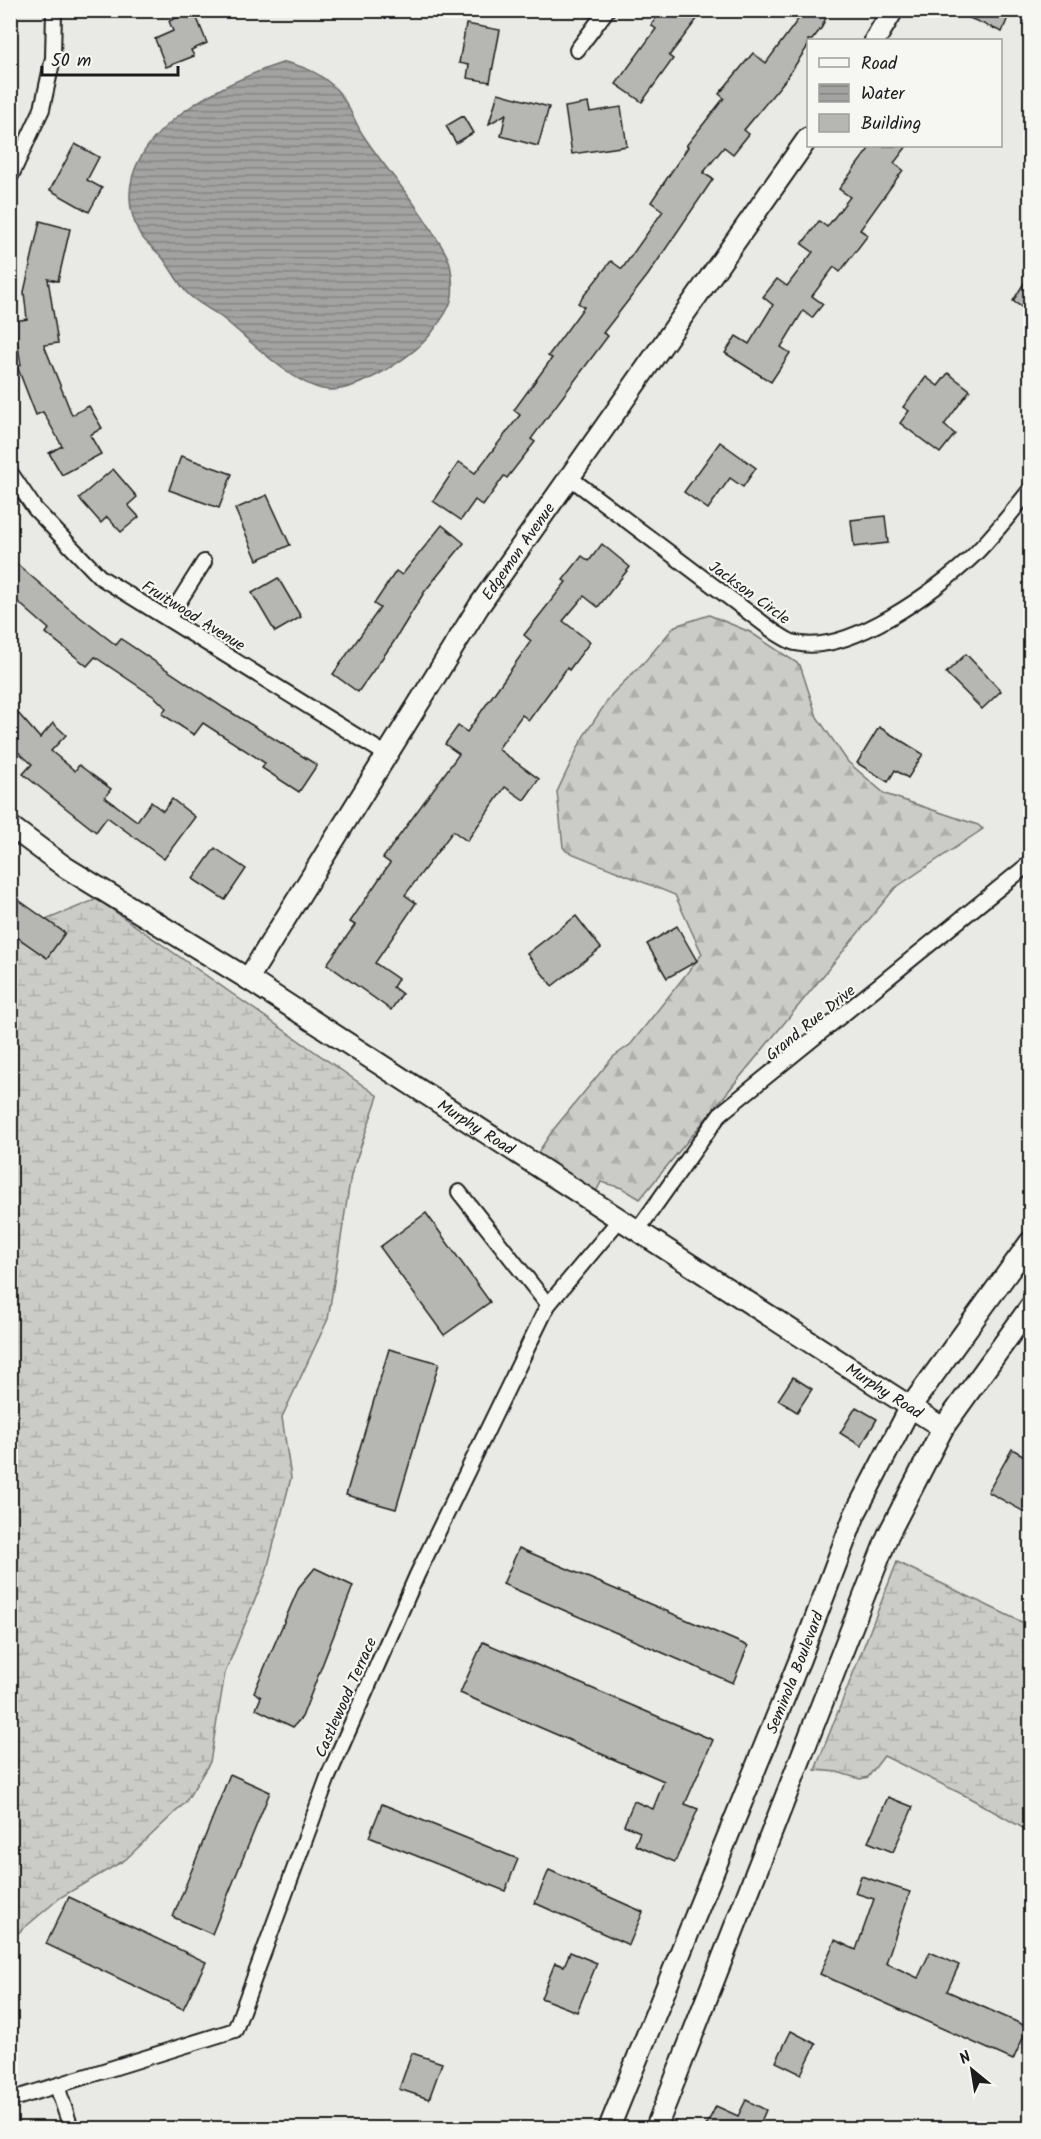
<svg xmlns="http://www.w3.org/2000/svg" width="1041" height="2139" viewBox="0 0 1041 2139" font-family="Kalam,sans-serif">
	<style>
		.forest { fill: url(#forest-firs); stroke: #747472; stroke-width: 1.5 }
		.wetland { fill: url(#wetland-marsh); stroke: #747472; stroke-width: 1.5 }
		.water { fill: url(#water-rules); stroke: #6d6d6c; stroke-width: 1.5 }
		.building { fill: #b6b6b3; stroke: #1c1c1c; stroke-width: 1.5 }
		.lines { fill: none; stroke-linecap: round; stroke-linejoin: round }
		.street-casing { stroke: #1c1c1c; stroke-width: 18 }
		.secondary-casing { stroke: #1c1c1c; stroke-width: 24 }
		.street { stroke: #f6f6f2; stroke-width: 14 }
		.secondary { stroke: #f6f6f2; stroke-width: 20 }
		.labels { text-anchor: middle; stroke-width: 4.5; stroke-linejoin: round; paint-order: stroke }
		.street-label { font-size: 16px; fill: #1c1c1c; stroke: #f6f6f2 }
	</style>
	<defs>
		<pattern id="forest-firs" width="22" height="20" patternUnits="userSpaceOnUse" patternTransform="scale(1.5)"><rect width="22" height="20" fill="#cbcbc7"/><path d="M5 1l3.5 6h-7zM16 11l3.5 6h-7z" fill="#aeaeaa"/></pattern>
		<pattern id="wetland-marsh" width="20" height="14" patternUnits="userSpaceOnUse" patternTransform="scale(1.5)"><rect width="20" height="14" fill="#cbcbc7"/><path d="M1 5h8M5 5V1M11 12h8M15 12V8" fill="none" stroke="#aeaeaa"/></pattern>
		<pattern id="water-rules" width="6" height="5" patternUnits="userSpaceOnUse" patternTransform="scale(1.5)"><rect width="6" height="5" fill="#a3a3a1"/><path d="M0 2.5h6" fill="none" stroke="#848482"/></pattern>
	</defs>
	<rect width="100%" height="100%" fill="#e9e9e5"/>
	<filter id="ink" filterUnits="userSpaceOnUse"><feTurbulence type="fractalNoise" baseFrequency=".0167" numOctaves="2"/><feDisplacementMap in="SourceGraphic" scale="12" xChannelSelector="R" yChannelSelector="G"/><feConvolveMatrix kernelMatrix="1 2 1 2 8 2 1 2 1" color-interpolation-filters="sRGB"/></filter>
	<g filter="url(#ink)">
		<polygon class="forest" points="709,615 750,632 800,665 817,717 848,762 885,794 978,825 983,829 895,888 640,1199 622,1188 601,1182 596,1192 537,1154 553,1130 613,1057 631,1044 702,954 675,895 566,851 563,847 557,792 583,737 612,694 646,660 675,626"/>
		<g class="wetland">
			<polygon points="97,899 378,1096 351,1175 328,1319 282,1417 291,1478 266,1573 225,1673 210,1762 185,1803 125,1860 61,1897 11,1939 11,931 21,930"/>
			<polygon points="897,1562 1030,1626 1030,1832 966,1796 884,1756 868,1777 860,1779 837,1772 815,1770"/>
		</g>
		<path class="water" d="M 285,62 C 305,67 321,73 336,89 C 348,101 354,121 363,135 C 385,169 414,199 434,234 C 439,243 448,254 450,264 C 456,298 453,304 433,331 C 416,355 361,390 330,390 C 297,389 250,340 226,321 C 214,310 197,304 186,292 C 177,281 170,267 161,256 C 154,249 142,240 138,231 C 98,142 219,83 285,62 Z"/>
		<g class="building">
			<polygon points="662,10 704,10 669,56 673,59 642,102 616,84 656,29 651,25"/>
			<polygon points="805,10 829,10 822,27 812,40 808,40 808,46 786,79 744,130 749,134 733,154 724,147 703,173 713,179 648,275 603,333 608,336 531,439 535,442 507,478 504,476 483,506 475,500 461,520 433,501 459,462 475,473 520,415 514,410 552,358 548,356 584,307 578,303 611,261 622,269 663,211 651,202 688,147 686,146 724,98 719,94 753,53 766,63"/>
			<polygon points="951,10 1011,10 1002,32"/>
			<polygon points="194,11 207,43 191,50 194,56 166,67 155,39 173,31 169,21"/>
			<polygon points="466,24 500,30 490,82 467,78 469,65 459,63"/>
			<polygon points="498,93 549,107 538,146 501,136 506,114 489,124"/>
			<polygon points="588,103 590,112 621,107 627,146 572,154 565,107"/>
			<polygon points="463,116 473,133 456,143 446,126"/>
			<polygon points="75,144 99,157 87,180 102,188 89,212 50,190"/>
			<polygon points="871,146 907,146 894,163 903,170 860,230 868,235 840,272 834,267 812,296 823,304 812,318 803,311 781,347 790,353 771,382 725,353 736,336 749,344 773,305 763,297 777,279 787,286 813,252 802,244 819,221 827,227 850,197 839,189"/>
			<polygon points="40,221 70,229 58,281 48,279 58,343 44,345 72,415 89,406 102,428 90,435 101,454 62,475 49,453 62,446 43,412 36,415 17,366 21,365 14,321 27,319 24,292"/>
			<polygon points="1030,273 1030,313 1013,301"/>
			<polygon points="948,373 970,390 944,425 955,434 940,453 900,423 909,411 903,407 926,377 938,386"/>
			<polygon points="720,442 756,468 743,487 730,478 708,509 684,492"/>
			<polygon points="181,456 232,474 219,508 169,490"/>
			<polygon points="113,469 137,497 128,505 139,517 121,532 107,517 101,523 79,498"/>
			<polygon points="267,495 290,545 257,560 235,509"/>
			<polygon points="885,516 888,543 854,547 851,520"/>
			<polygon points="442,525 464,543 425,591 393,643 358,692 333,674 380,608 374,604 396,571 402,575"/>
			<polygon points="602,544 630,567 598,607 584,596 563,621 590,642 569,670 567,668 529,720 522,715 498,749 539,779 524,800 505,787 467,841 453,831 405,895 416,903 375,963 398,979 393,987 402,994 391,1010 327,964 355,925 350,922 390,863 383,858 459,754 445,744 458,726 467,732 531,641 524,635 566,582 563,580 582,556 589,561"/>
			<polygon points="10,558 67,607 116,645 121,639 224,708 317,765 299,792 262,768 265,763 203,723 194,735 162,714 166,708 156,698 95,657 87,666 46,633 49,629 10,595"/>
			<polygon points="278,578 301,617 275,632 252,593"/>
			<polygon points="966,654 1001,691 982,709 946,673"/>
			<polygon points="10,704 40,738 53,723 66,735 51,751 75,771 79,765 111,789 105,797 137,821 151,802 163,811 172,799 195,817 164,859 107,817 96,832 23,774 32,764 10,745"/>
			<polygon points="879,727 923,754 908,778 895,770 888,782 857,763"/>
			<polygon points="215,848 246,869 225,900 193,879"/>
			<polygon points="10,894 65,933 47,958 10,932"/>
			<polygon points="576,916 601,948 552,986 527,954"/>
			<polygon points="677,926 697,961 667,978 647,944"/>
			<polygon points="426,1213 490,1302 444,1335 380,1247"/>
			<polygon points="389,1349 439,1363 396,1509 346,1495"/>
			<polygon points="793,1377 812,1389 797,1412 778,1400"/>
			<polygon points="856,1407 877,1419 861,1446 840,1433"/>
			<polygon points="1012,1449 1030,1459 1030,1515 988,1492"/>
			<polygon points="519,1548 748,1646 733,1683 503,1584"/>
			<polygon points="315,1568 353,1586 302,1717 293,1727 256,1709 261,1697 254,1692 299,1587"/>
			<polygon points="483,1642 713,1740 685,1804 698,1809 675,1862 635,1845 640,1832 624,1825 634,1801 653,1809 664,1781 460,1693"/>
			<polygon points="230,1774 270,1792 212,1934 173,1917"/>
			<polygon points="888,1797 913,1807 893,1852 868,1842"/>
			<polygon points="382,1804 518,1859 505,1891 369,1837"/>
			<polygon points="549,1870 643,1912 629,1945 535,1903"/>
			<polygon points="861,1876 910,1892 886,1963 918,1978 930,1952 959,1965 947,1991 1028,2027 1013,2060 820,1974 835,1940 856,1950 874,1899 855,1893"/>
			<polygon points="69,1897 206,1962 183,2009 46,1944"/>
			<polygon points="570,1952 597,1963 577,2012 541,1998 555,1963 564,1966"/>
			<polygon points="791,2031 816,2044 801,2074 776,2062"/>
			<polygon points="412,2053 442,2063 429,2099 399,2089"/>
			<polygon points="746,2100 766,2110 759,2126 764,2128 705,2128 716,2106 738,2116"/>
		</g>
		<g class="lines">
			<defs>
				<g id="street">
					<polyline points="577,50 607,10"/>
					<polyline points="10,178 42,109 53,58 54,10"/>
					<polyline points="10,472 35,509 100,577 387,755"/>
					<path d="M 569,477 L 776,633 C 782,636 789,642 796,643 C 848,656 937,590 973,556 C 994,535 1012,512 1030,490"/>
					<polyline points="168,619 204,562"/>
					<polyline points="637,1231 720,1114 1030,863"/>
					<polyline points="548,1305 620,1219"/>
					<polyline points="57,2086 71,2128"/>
					<polyline points="10,2100 235,2030 328,1777 417,1575 548,1305 459,1192"/>
				</g>
				<g id="secondary">
					<polyline points="875,40 893,10"/>
					<path id="s1" d="M 10,826 L 65,867 L 248,979 L 943,1428"/>
					<path id="s2" d="M 248,979 L 479,606 L 808,138"/>
					<path id="s3" d="M 609,2128 L 800,1659 L 855,1514 L 911,1406 L 1030,1242"/>
					<polyline points="656,2128 888,1535 943,1428 1030,1307"/>
				</g>
			</defs>
			<use href="#street" class="street-casing"/>
			<use href="#secondary" class="secondary-casing"/>
			<use href="#street" class="street"/>
			<use href="#secondary" class="secondary"/>
		</g>
	</g>
	<g class="labels">
		<g class="street-label">
			<text dy="6" stroke="none"><textPath href="#s2" startOffset="506">Edgemon Avenue</textPath></text>
			<text transform="translate(750 592) rotate(36)" y="6">Jackson Circle</text>
			<text transform="translate(194 615) rotate(32)" y="6">Fruitwood Avenue</text>
			<text transform="translate(810 1022) rotate(-39)" y="6">Grand Rue Drive</text>
			<text dy="6" stroke="none"><textPath href="#s1" startOffset="555">Murphy Road</textPath></text>
			<text dy="6" stroke="none"><textPath href="#s1" startOffset="1041">Murphy Road</textPath></text>
			<text dy="6" stroke="none"><textPath href="#s3" startOffset="492">Seminola Boulevard</textPath></text>
			<text transform="translate(345 1697) rotate(-66)" y="6">Castlewood Terrace</text>
		</g>
	</g>
	<rect width="1041" height="2139" fill="none" stroke="#f6f6f2" stroke-width="36"/>
	<rect x="18" y="18" width="1005" height="2103" fill="none" stroke="#1c1c1c" stroke-width="2" filter="url(#ink)"/>
	<rect x="807" y="39" width="195" height="108" fill="#f6f6f2" stroke="#9f9f9c" stroke-width="1.5"/>
	<rect x="819" y="58" width="30" height="9" fill="#f6f6f2" stroke="#9f9f9c" stroke-width="1.5"/>
	<text x="861" y="69" font-size="18" fill="#1c1c1c">Road</text>
	<rect x="819" y="84" width="30" height="18" fill="url(#water-rules)" stroke="#9f9f9c" stroke-width="1.5"/>
	<text x="861" y="99" font-size="18" fill="#1c1c1c">Water</text>
	<rect x="819" y="114" width="30" height="18" fill="#b6b6b3" stroke="#9f9f9c" stroke-width="1.5"/>
	<text x="861" y="129" font-size="18" fill="#1c1c1c">Building</text>
	<g transform="translate(972 2070) rotate(330)" stroke="#f6f6f2" stroke-width="4.5" paint-order="stroke">
	<path d="M0-4.5L10 22L0 15L-10 22Z" fill="#1c1c1c"/>
	<text y="-9" font-size="16" font-weight="bold" text-anchor="middle" fill="#1c1c1c">N</text>
	</g>
	<path d="M42 66v9h136v-9" fill="none" stroke="#1c1c1c" stroke-width="3"/>
	<text x="51" y="66" font-size="18" fill="#1c1c1c" stroke="#f6f6f2" stroke-width="4.5" paint-order="stroke">50 m</text>
</svg>
